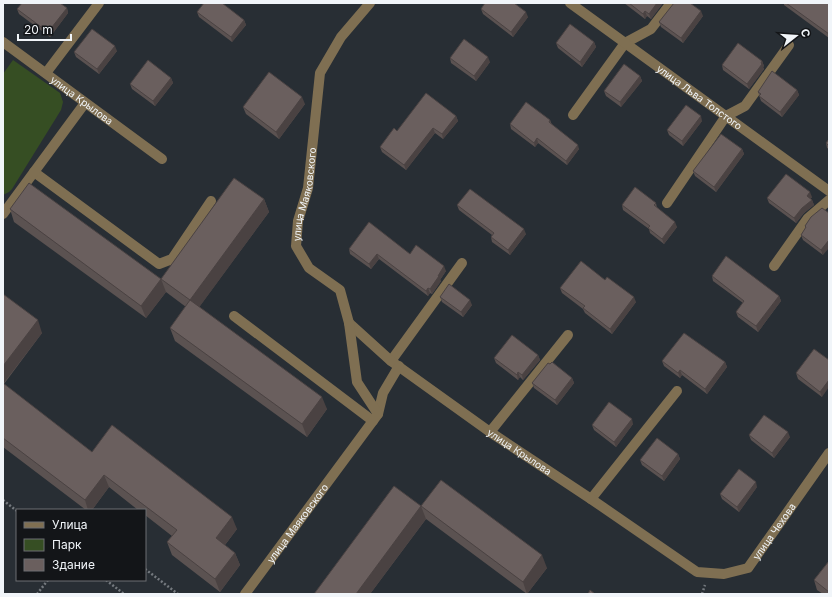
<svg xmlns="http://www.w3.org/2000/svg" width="832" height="597" viewBox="0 0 832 597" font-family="Inter,sans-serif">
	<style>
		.green { fill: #364e23 }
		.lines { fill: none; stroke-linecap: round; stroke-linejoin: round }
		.path { stroke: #757a7f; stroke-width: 2.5; stroke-dasharray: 2 2; stroke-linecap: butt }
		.service { stroke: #7f6f52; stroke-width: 10 }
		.minor { stroke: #7f6f52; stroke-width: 10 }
		.wall { fill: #5b5251 }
		.shaded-wall { fill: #4a4242 }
		.building { fill: #6a5f5e; stroke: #4a4242 }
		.labels { text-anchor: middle; stroke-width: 3.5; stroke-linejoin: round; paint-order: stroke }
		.street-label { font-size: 10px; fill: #f1f5f9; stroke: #131518 }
	</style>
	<rect width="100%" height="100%" fill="#282e34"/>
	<polygon class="green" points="13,60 60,93 63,102 61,110 12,189 9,192 3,195 3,74"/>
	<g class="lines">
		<g class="path">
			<polyline points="3,500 17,511"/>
			<polyline points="145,569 178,594"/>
			<polyline points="106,580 124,594"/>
			<polyline points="37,594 48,580"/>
			<polyline points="702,594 705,585"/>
		</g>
		<g class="service">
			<polyline points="46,73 99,3"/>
			<polyline points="573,115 625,43 651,29 671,3"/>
			<polyline points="34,172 159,264 172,259 211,201"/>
			<polyline points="667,203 726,116 745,106 789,45"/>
			<polyline points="3,214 85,103"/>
			<polyline points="774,266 808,218 829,200"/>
			<polyline points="234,316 373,421"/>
			<polyline points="391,361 462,263"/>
			<polyline points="490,432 568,335"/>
			<polyline points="591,499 677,391"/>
		</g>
		<g class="minor">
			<path id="s1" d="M 570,3 L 829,191"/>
			<path id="s2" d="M 3,42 L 162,159"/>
			<path id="s3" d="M 349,323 L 391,361 L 490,432 L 591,499 L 697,572 L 724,574 L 748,568 L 829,453"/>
			<polyline points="378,414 383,393 399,366"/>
			<path id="s4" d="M 245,594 L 378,414 L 357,382 L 349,323 L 340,290 L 309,268 L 296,246 L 298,221 L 308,188 L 320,73 L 341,37 L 370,3"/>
		</g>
	</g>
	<g class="wall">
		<polygon points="624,3 663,3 651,19 647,16 645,19"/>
		<polygon points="784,3 829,3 829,38 784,5"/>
		<polygon points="67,8 68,13 50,37 19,14 17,9"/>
		<polygon points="481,9 528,17 513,37 483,14"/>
		<polygon points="197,12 244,20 246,25 232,42 199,17"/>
		<polygon points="703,16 683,43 661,27 659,22"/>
		<polygon points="594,42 596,47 582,67 558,48 556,43"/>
		<polygon points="117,51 99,74 76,57 74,52"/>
		<polygon points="450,58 490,62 476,81 451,63"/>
		<polygon points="762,61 764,66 763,67 764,69 749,89 723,70 722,65"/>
		<polygon points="640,76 642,81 621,107 606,96 604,91"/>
		<polygon points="171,78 173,83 155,106 132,89 130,84"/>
		<polygon points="797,90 799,95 782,117 761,101 758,92"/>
		<polygon points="305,104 279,139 246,114 243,107"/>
		<polygon points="456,116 458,121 443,139 435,133 406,170 382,152 380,147 397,131"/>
		<polygon points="550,120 552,125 579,149 567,165 538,143 535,147 511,129 510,124"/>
		<polygon points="702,121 683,146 669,135 667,130"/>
		<polygon points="829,139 829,149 827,148 826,143"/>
		<polygon points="742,149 744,154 716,192 695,176 693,171"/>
		<polygon points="812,197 810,199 812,200 814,205 804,213 796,223 769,203 767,198"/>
		<polygon points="264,199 269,212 199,307 327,409 307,437 175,341 170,328 186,307 166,292 146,318 14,222 10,209 161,279"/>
		<polygon points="656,203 657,208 677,227 664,244 650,233 649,229 623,210 622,205"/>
		<polygon points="457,205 526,234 510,255 492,242 491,237 492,235 459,210"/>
		<polygon points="811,217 823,255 803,240 801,235 806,229 805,226"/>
		<polygon points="349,249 410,254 446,271 440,280 441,281 432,294 430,293 428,296 379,259 371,269 350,254"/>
		<polygon points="712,276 779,296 781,301 758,332 738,317 736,312 743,303 713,281"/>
		<polygon points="560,288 636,302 612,334 585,313 583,309 562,293"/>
		<polygon points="3,294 42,333 4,384 92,452 237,529 225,545 235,553 240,565 220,592 172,555 167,542 172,536 145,515 145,510 138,510 109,487 92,510 86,510 3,447"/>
		<polygon points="440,297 472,305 463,317 442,302"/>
		<polygon points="538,355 540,360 523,380 520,377 518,380 496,363 494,358"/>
		<polygon points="829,360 822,397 798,379 796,373"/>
		<polygon points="662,361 725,362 727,367 707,394 682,375 680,378 664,366"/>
		<polygon points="572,378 574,383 557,405 534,388 532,383"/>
		<polygon points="633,424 616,447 594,430 592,425"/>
		<polygon points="749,435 790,437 774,458 751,440"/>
		<polygon points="678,454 680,459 664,481 642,465 640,460"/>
		<polygon points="757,487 739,512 722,499 720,494"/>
		<polygon points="421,506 547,568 527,594 426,519 370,594 314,594"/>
		<polygon points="829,561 829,594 823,594 817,590 814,580"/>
	</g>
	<g class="shaded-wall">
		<polygon points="657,3 663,3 651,19 649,14"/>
		<polygon points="67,8 68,13 50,37 48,32"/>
		<polygon points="645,11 647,16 645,19 643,14"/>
		<polygon points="701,11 703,16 683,43 681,38"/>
		<polygon points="526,12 528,17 513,37 511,32"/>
		<polygon points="244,20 246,25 232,42 231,37"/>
		<polygon points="594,42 596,47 582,67 580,62"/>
		<polygon points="115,46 117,51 99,74 97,69"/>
		<polygon points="488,57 490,62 476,81 474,76"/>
		<polygon points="762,61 764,66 763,67 764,69 749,89 747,84"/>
		<polygon points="640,76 642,81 621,107 620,102"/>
		<polygon points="171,78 173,83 155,106 153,101"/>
		<polygon points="797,90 799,95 782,117 780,112"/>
		<polygon points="302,97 305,104 279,139 276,132"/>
		<polygon points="456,116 458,121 443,139 442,134"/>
		<polygon points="701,116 702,121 683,146 682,141"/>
		<polygon points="433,128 435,133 406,170 404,165"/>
		<polygon points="537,138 538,143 535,147 534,143"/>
		<polygon points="578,145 579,149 567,165 566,161"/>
		<polygon points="742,149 744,154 716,192 714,187"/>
		<polygon points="810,192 812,197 809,201 807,196"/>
		<polygon points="264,199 269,212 195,313 190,300"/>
		<polygon points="812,200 814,205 804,213 796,223 794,218 802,208"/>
		<polygon points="675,222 677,227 664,244 662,239"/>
		<polygon points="524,229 526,234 510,255 508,250"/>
		<polygon points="829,240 829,248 823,255 821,250"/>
		<polygon points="377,254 379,259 371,269 369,264"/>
		<polygon points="444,266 446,271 440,280 441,281 432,294 430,289 438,276"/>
		<polygon points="161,279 166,292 146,318 141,306"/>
		<polygon points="428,288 430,293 428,296 426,291"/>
		<polygon points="779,296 781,301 758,332 756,326"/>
		<polygon points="634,297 636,302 612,334 610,329"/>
		<polygon points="470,300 472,305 463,317 461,312"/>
		<polygon points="38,320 42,333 3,384 3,366"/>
		<polygon points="538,355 540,360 523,380 522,375"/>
		<polygon points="725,362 727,367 707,394 705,389"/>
		<polygon points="680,370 682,375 680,378 678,373"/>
		<polygon points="518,372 520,377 518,380 517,375"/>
		<polygon points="572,378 574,383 557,405 555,400"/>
		<polygon points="829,380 829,387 822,397 820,392"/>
		<polygon points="322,397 327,409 307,437 302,424"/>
		<polygon points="632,419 633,424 616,447 614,442"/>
		<polygon points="788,432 790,437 774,458 772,453"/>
		<polygon points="678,454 680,459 664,481 662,476"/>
		<polygon points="104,475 109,487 92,510 88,510 85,500"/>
		<polygon points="756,482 757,487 739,512 737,507"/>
		<polygon points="421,506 426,519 370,594 356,594"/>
		<polygon points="232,517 237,529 221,550 216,538"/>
		<polygon points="235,553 240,565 220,592 215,579"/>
		<polygon points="542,555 547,568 527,594 523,582"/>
	</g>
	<g class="building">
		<polygon points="22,3 60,3 67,8 48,32 17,9"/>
		<polygon points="204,3 222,3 244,20 231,37 197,12"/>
		<polygon points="485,3 514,3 526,12 511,32 481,9"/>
		<polygon points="629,3 657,3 649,14 645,11 643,14"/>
		<polygon points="674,3 690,3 701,11 681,38 659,22"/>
		<polygon points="786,3 829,3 829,34"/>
		<polygon points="570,24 594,42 580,62 556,43"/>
		<polygon points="92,29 115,46 97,69 74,52"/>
		<polygon points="464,39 488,57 474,76 450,58"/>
		<polygon points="738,43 762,61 761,63 762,64 747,84 722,65"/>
		<polygon points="148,60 171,78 153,101 130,84"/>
		<polygon points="624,64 640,76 620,102 604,91"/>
		<polygon points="772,71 797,90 780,112 759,96 761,94 758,92"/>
		<polygon points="269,72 302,97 276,132 243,107"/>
		<polygon points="426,93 456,116 442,134 433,128 404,165 380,147 394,128 397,131"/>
		<polygon points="526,102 550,120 549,122 578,145 566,161 537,138 534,143 510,124"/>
		<polygon points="686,105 701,116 682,141 667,130"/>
		<polygon points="721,134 742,149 714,187 693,171"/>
		<polygon points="829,139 829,146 826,143"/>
		<polygon points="786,174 810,192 807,196 812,200 802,208 794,218 767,198"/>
		<polygon points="234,178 264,199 190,300 161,279"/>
		<polygon points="29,183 161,279 141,306 10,209"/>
		<polygon points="635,187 656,203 654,205 675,222 662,239 648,228 650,226 622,205"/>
		<polygon points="470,189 524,229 508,250 491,237 494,233 457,205"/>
		<polygon points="822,208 829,213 829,240 821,250 801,235 806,227 805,226 811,217"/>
		<polygon points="369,222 410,254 416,245 444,266 438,276 439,276 430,289 428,288 426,291 377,254 369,264 349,249"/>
		<polygon points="726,256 779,296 756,326 736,312 744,301 712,276"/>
		<polygon points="581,261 605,280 607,277 634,297 610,329 583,308 585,306 560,288"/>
		<polygon points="449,284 470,300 461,312 440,297"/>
		<polygon points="3,294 38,320 3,366"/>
		<polygon points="190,300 322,397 302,424 170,328"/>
		<polygon points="684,333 725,362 705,389 680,370 678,373 662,361"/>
		<polygon points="512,335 538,355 522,375 518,372 517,375 494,358"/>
		<polygon points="814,349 829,360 829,380 820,392 796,373"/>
		<polygon points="552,362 572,378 555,400 532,383 548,363 550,364"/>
		<polygon points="3,383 92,452 112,425 232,517 216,538 235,553 215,579 167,542 177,530 104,475 85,500 3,438"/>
		<polygon points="609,402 632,419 614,442 592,425"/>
		<polygon points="764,415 788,432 772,453 749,435"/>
		<polygon points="657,438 678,454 662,476 640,460"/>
		<polygon points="739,469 756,482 737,507 720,494"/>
		<polygon points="441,480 542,555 523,582 421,506"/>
		<polygon points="394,486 421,506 356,594 314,594"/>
		<polygon points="829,561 829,592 814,580"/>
		<polygon points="590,590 595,594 588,594"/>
	</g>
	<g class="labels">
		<g class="street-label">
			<text dy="4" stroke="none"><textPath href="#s1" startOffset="160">улица Льва Толстого</textPath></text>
			<text dy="4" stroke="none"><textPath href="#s2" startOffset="98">улица Крылова</textPath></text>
			<text dy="4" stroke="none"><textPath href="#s4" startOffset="472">улица Маяковского</textPath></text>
			<text dy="4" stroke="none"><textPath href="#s3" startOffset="214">улица Крылова</textPath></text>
			<text dy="4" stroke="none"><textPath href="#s4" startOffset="88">улица Маяковского</textPath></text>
			<text dy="4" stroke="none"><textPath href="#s3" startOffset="525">улица Чехова</textPath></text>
		</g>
	</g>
	<rect width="832" height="597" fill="none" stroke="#f1f5f9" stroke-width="8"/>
	<rect x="16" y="509" width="130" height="72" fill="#131518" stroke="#6c6f72"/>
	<rect x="24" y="522" width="20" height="6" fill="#7f6f52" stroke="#6c6f72"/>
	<text x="52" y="529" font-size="12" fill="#f1f5f9">Улица</text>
	<rect x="24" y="539" width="20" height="12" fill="#364e23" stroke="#6c6f72"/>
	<text x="52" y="549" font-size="12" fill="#f1f5f9">Парк</text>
	<rect x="24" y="559" width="20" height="12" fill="#6a5f5e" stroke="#6c6f72"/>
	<text x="52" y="569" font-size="12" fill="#f1f5f9">Здание</text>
	<g transform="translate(796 36) rotate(73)" stroke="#131518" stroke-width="3" paint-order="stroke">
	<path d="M0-3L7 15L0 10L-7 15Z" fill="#f1f5f9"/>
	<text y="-6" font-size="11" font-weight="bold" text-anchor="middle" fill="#f1f5f9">С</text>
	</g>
	<path d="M18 34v6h53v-6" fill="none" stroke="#f1f5f9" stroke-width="2"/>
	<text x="24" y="34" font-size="12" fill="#f1f5f9" stroke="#131518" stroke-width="3" paint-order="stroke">20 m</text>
</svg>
